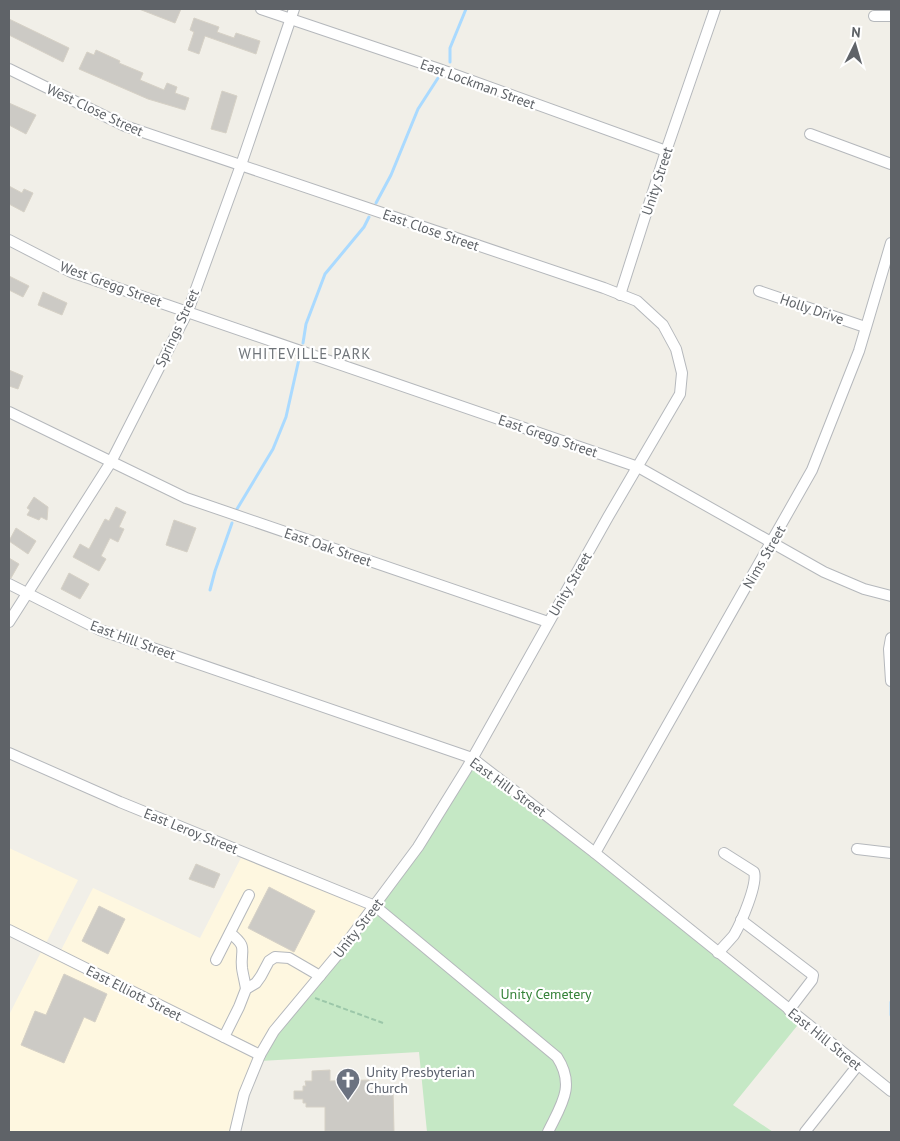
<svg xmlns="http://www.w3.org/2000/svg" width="900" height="1141" viewBox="0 0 900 1141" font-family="'PT Sans',sans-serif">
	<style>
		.commercial { fill: #fef7e0 }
		.green { fill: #c5e8c5 }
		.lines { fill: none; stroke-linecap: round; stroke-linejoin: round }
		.stream { stroke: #aadaff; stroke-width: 3 }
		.building { fill: #cccac5; stroke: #d6d1c6 }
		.minor-casing { stroke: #b5b8bc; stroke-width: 12 }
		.path { stroke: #9cc7a9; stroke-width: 2; stroke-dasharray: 5 2.5; stroke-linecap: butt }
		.minor { stroke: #fff; stroke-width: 10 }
		.labels { text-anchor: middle; stroke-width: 4.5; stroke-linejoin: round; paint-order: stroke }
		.street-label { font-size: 14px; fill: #5f6368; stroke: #fff }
		.park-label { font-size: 14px; fill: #348238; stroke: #fff }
		.worship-label { font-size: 14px; fill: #5b616d; stroke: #fff; text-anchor: start }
		.neighbourhood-label { font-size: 15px; letter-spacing: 1px; fill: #70757a; stroke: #fff }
	</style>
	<rect width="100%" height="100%" fill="#f1efe8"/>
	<g class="commercial">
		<polygon points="9,848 78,880 43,949 9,932"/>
		<polygon points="243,854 371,905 275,1031 245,1094 237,1132 9,1132 9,1015 41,952 56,960 93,888 200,938"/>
	</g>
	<polygon class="green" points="473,761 801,1021 733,1105 773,1132 427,1132 419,1052 260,1061 266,1047 339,956"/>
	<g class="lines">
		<g class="stream">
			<polyline points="450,62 450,48 466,9"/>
			<polyline points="376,203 391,175 418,109 438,78"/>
			<polyline points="303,343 306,324 325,274 364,227 369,217"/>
			<polyline points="237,509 273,449 286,417 299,359"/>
			<polyline points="210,590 215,571 232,523"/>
			<polyline points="891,1002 891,1015"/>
		</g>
	</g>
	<g class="building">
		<polygon points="139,9 181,9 175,23"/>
		<polygon points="194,18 219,27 217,32 234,38 236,33 260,41 256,54 205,36 199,54 188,50 194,32 190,30"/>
		<polygon points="9,19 69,48 63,62 9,35"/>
		<polygon points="96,50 120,61 119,63 143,73 140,80 164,90 167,83 177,87 175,93 189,98 185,110 148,99 79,69 87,52 94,55"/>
		<polygon points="222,91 237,96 226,133 211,129"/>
		<polygon points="9,103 36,115 26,134 9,125"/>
		<polygon points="9,186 22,193 24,189 33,193 24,212 9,204"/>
		<polygon points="9,276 29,286 23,297 9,290"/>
		<polygon points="43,292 67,303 62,315 38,305"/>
		<polygon points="9,370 23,376 18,389 9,386"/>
		<polygon points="34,497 48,507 47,520 41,517 39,520 27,515 30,510 27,508"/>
		<polygon points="116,507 126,512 119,527 124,529 118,542 110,538 101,556 106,559 99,571 73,557 80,544 89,549 105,519 109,521"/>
		<polygon points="174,520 196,528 187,552 166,545"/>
		<polygon points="16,528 36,541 28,554 9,541"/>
		<polygon points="9,558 19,564 11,578 9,577"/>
		<polygon points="69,573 89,584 80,599 61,589"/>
		<polygon points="196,864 220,874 214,888 189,879"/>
		<polygon points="269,887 315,911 294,952 248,928"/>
		<polygon points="99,906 125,919 108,954 82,941"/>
		<polygon points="64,974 107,994 95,1022 84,1017 64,1063 21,1045 35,1011 46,1015"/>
		<polygon points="330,1070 330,1081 369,1080 369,1089 393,1089 394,1132 330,1132 330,1131 325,1131 325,1107 306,1107 306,1103 303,1103 303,1099 294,1099 294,1091 303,1091 303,1086 306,1086 305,1081 312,1081 312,1071"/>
	</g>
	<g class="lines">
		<defs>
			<g id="minor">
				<polyline points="261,9 439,69 666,151"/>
				<polyline points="874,16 891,16"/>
				<polyline points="9,69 125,126 604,288 637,301 663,325 676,349 682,373 680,394 608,517 467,768 418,847 339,953 274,1031 260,1055 244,1094 235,1132"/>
				<polyline points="810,134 891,164"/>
				<polyline points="9,240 71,272 638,467 824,572 864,589 891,596"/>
				<polyline points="759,291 865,327"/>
				<polyline points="620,295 666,151 715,9"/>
				<polyline points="9,412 186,498 548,622"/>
				<polyline points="9,584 100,630 472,758 595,853 891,1091"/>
				<polyline points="9,622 111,462 188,311 241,165 294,9"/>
				<polyline points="891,638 889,649 891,681"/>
				<path d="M 9,753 L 120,802 L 375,906 L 557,1057 C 576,1086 561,1105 548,1132"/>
				<polyline points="857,849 891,853"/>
				<polyline points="595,853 812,470 859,351 891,243"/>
				<polyline points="741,920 813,975 812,980 789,1010"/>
				<polyline points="9,930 260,1055"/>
				<path d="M 230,933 C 249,948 240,949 242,968 C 243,975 245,982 246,989"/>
				<path d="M 718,953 C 723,947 729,941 734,935 C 741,923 758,884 754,872 L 724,853"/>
				<polyline points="216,960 249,895"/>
				<polyline points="224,1037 239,1007 246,989 256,983 261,976 269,961 275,957 289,958 320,976"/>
				<polyline points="805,1132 858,1065"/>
			</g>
		</defs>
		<use href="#minor" class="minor-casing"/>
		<polyline class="path" points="315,998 383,1023"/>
		<use href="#minor" class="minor"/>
	</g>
	<defs>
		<symbol id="church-pin" viewBox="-11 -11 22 30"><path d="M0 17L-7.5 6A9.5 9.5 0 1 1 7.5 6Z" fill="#6b7280" stroke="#fff"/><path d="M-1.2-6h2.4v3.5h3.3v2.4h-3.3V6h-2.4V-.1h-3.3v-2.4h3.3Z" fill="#fff"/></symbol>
	</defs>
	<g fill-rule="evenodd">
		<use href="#church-pin" x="334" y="1066" width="28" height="38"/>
	</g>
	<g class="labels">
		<g class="street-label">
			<text transform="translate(478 84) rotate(20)" y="5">East Lockman Street</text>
			<text transform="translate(95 110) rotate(25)" y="5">West Close Street</text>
			<text transform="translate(657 181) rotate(-72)" y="5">Unity Street</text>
			<text transform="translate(431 230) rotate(19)" y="5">East Close Street</text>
			<text transform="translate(111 284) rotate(20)" y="5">West Gregg Street</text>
			<text transform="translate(812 309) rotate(19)" y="5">Holly Drive</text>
			<text transform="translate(177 328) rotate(-65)" y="5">Springs Street</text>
			<text transform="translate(548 436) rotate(19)" y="5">East Gregg Street</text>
			<text transform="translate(328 547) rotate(19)" y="5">East Oak Street</text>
			<text transform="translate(764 557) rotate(-60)" y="5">Nims Street</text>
			<text transform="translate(570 584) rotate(-60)" y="5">Unity Street</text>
			<text transform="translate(133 640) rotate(20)" y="5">East Hill Street</text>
			<text transform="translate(508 787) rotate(36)" y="5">East Hill Street</text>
			<text transform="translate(191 831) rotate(22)" y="5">East Leroy Street</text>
			<text transform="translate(358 928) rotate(-52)" y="5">Unity Street</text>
			<text transform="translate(134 993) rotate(27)" y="5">East Elliott Street</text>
			<text transform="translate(825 1039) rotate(39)" y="5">East Hill Street</text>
		</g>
		<g class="park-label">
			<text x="546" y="999">Unity Cemetery</text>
		</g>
		<g class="worship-label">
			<text x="366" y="1077">Unity Presbyterian<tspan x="366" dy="16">Church</tspan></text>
		</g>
		<g class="neighbourhood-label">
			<text x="305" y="359">WHITEVILLE PARK</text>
		</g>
	</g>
	<rect width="900" height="1141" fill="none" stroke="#5f6368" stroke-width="20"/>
	<g transform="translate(855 45) rotate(5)" stroke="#ffffff" stroke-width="4" paint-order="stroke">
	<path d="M0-4L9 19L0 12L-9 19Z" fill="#5f6368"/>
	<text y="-8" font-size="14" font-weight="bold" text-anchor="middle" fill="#5f6368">N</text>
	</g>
</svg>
